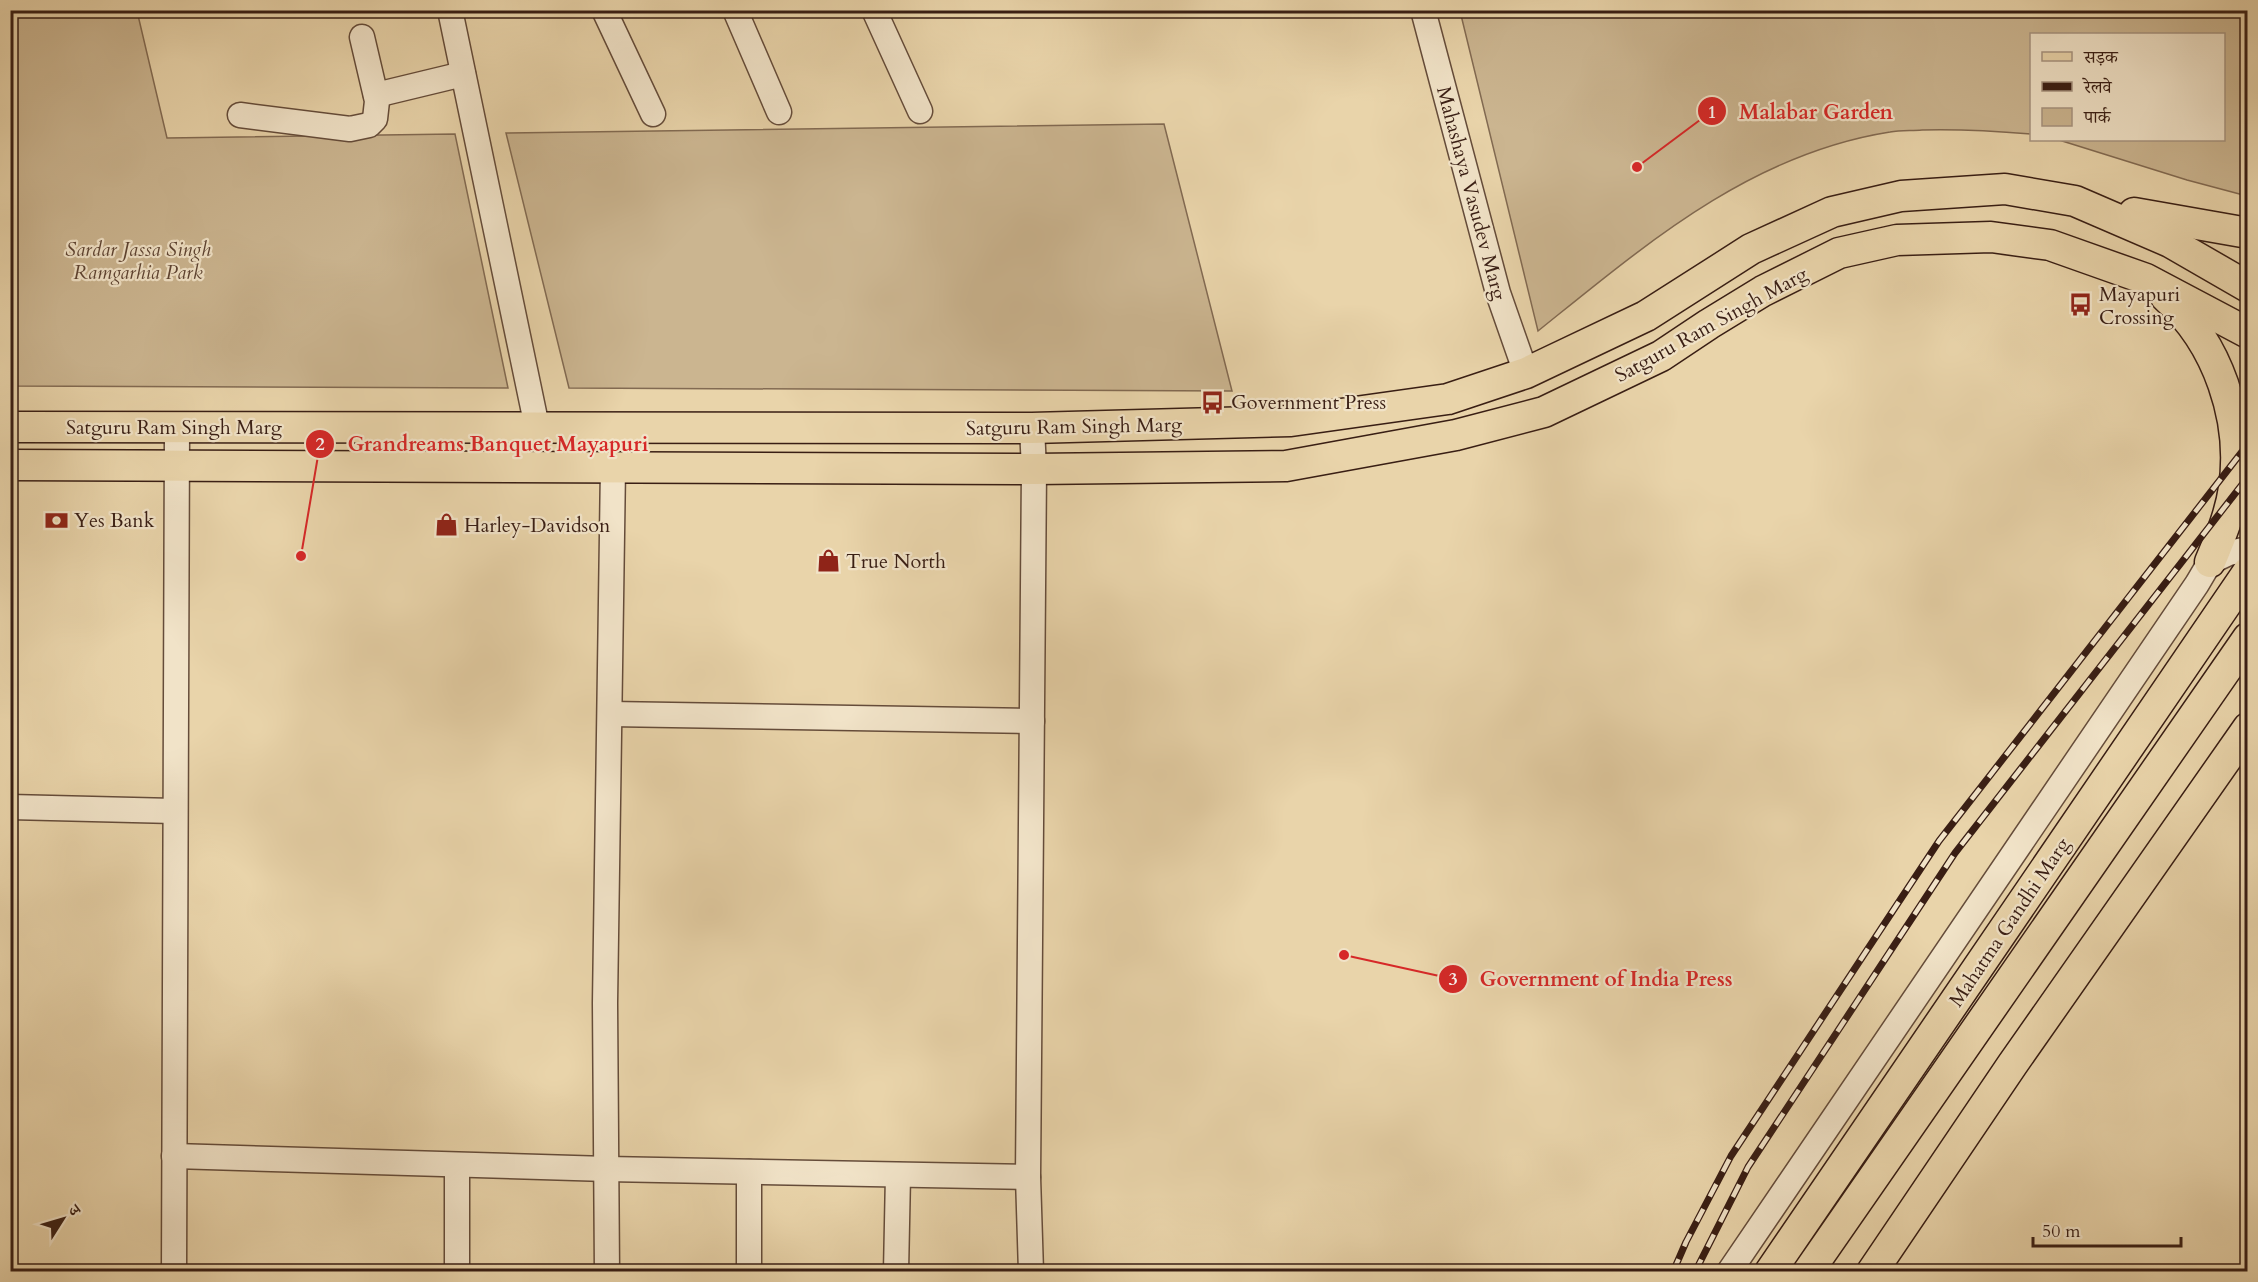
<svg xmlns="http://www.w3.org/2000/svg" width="2258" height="1282" viewBox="0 0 2258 1282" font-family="Cardo,'Noto Serif Devanagari',serif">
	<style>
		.green { fill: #cbb590; stroke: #826a52; stroke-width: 1.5 }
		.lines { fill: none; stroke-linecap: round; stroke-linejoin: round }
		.minor-casing { stroke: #654c3a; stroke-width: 27 }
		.major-casing { stroke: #391e14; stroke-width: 33 }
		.minor { stroke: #f1e3c8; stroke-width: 24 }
		.major { stroke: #e9d4aa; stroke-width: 30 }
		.rail-casing { stroke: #391e14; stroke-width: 7 }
		.rail { stroke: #f1e3c8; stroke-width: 4.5; stroke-dasharray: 14; stroke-linecap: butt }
		.labels { text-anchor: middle; stroke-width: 4.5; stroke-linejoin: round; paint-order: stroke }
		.street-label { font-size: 20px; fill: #391e14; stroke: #f1e3c8 }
		.park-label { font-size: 20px; font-style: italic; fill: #5e4433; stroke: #f1e3c8 }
		.poi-label { font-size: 20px; fill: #391e14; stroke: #f1e3c8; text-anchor: start }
		.leader { fill: none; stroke: #d62828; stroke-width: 2 }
		.callout-dot { fill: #d62828; stroke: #f1e3c8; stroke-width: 2 }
		.mark-label { font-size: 18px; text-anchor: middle; font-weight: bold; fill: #fff }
		.callout-label { font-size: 21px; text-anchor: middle; font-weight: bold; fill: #d62828; stroke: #f1e3c8; stroke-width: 4.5; stroke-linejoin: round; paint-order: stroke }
	</style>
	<rect width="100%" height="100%" fill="#e9d4aa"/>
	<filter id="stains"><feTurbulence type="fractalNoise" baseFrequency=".00333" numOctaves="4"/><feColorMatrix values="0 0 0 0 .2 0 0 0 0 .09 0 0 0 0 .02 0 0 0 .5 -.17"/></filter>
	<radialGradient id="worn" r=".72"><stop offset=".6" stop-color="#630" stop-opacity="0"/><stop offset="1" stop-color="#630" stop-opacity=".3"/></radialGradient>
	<g class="green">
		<polygon points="11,11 137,11 167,138 455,134 508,388 11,386"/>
		<path d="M 1460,11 L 2247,11 L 2247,196 L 2187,180 L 2059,140 L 2224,140 L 2224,34 L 2032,34 L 2031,134 C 1995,131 1959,129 1922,130 C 1912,131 1901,130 1890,132 C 1750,154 1645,245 1538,331 Z"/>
		<polygon points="1164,124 1232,391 569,388 506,133"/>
	</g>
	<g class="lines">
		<defs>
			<g id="minor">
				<polyline points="450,10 537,427"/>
				<polyline points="604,10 653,114"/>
				<polyline points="735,10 779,112"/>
				<polyline points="874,10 920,111"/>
				<polyline points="1423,10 1498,293 1526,373"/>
				<polyline points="376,95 463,74"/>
				<polyline points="240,115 350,129 369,125 375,119 377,101 362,37"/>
				<polyline points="610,714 1032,721"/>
				<polyline points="10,807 174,811"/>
				<polyline points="174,1156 607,1169 1028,1177"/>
				<polyline points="174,1272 177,427"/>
				<polyline points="457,1272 457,1165"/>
				<polyline points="607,1272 605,1003 613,467"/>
				<polyline points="749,1272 749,1172"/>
				<polyline points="896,1272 898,1175"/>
				<polyline points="1031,1272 1028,1177 1034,469 1032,428"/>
				<polyline points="1729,1272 2197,584 2210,562 2229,553 2248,549"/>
			</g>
			<g id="major">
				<polyline points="2134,213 2248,233"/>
				<path d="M 2166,297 C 2218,343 2244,420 2234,488 C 2230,515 2220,538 2210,562"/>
				<polyline points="10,427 1032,428 1291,421 1448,399 1526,373 1646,316 1751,249 1832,212 1901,196 2005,189 2075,201 2170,242 2248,287"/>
				<polyline points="10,465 1034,469 1286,466 1456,435 1544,412 1661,356 1709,324 1763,291 1839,253 1897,240 1991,237 2050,245 2146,279 2248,333"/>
				<polyline points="1770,1272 2248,572"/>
				<polyline points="1808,1272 2248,638"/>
				<polyline points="1872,1272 2012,1065 2248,728"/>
			</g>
		</defs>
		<use href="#minor" class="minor-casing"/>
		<use href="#major" class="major-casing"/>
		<use href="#minor" class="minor"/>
		<use href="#major" class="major"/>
		<defs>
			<g id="rail">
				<polyline points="1673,1272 1686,1242 1731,1156 1939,841 2248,444"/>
				<polyline points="1695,1272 1748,1167 1955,853 2248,477"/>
			</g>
		</defs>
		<use href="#rail" class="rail-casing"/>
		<use href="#rail" class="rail"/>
	</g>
	<defs>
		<symbol id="bus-bare" viewBox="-9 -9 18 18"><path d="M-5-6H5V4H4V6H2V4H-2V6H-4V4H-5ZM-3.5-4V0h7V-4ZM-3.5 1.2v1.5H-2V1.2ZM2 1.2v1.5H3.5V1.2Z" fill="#8f2418" stroke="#f1e3c8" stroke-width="2.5" paint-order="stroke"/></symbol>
		<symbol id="bank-bare" viewBox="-9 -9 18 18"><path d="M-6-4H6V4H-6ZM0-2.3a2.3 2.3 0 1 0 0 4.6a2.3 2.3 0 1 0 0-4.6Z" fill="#8f2418" stroke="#f1e3c8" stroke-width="2.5" paint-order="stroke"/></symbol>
		<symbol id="shop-bare" viewBox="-9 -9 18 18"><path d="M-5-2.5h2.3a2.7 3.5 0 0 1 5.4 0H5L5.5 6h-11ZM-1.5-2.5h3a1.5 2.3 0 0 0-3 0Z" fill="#8f2418" stroke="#f1e3c8" stroke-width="2.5" paint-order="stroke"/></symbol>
	</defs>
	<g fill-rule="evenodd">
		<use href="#bus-bare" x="2064" y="288" width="33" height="33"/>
		<use href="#bus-bare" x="1196" y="386" width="33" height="33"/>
		<use href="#bank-bare" x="40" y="504" width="33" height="33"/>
		<use href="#shop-bare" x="430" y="508" width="33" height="33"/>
		<use href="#shop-bare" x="812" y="544" width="33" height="33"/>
	</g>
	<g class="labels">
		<g class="street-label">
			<text transform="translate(1472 193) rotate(75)" y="7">Mahashaya Vasudev Marg</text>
			<text transform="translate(1711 324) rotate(-29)" y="7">Satguru Ram Singh Marg</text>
			<text transform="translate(1074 426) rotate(-1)" y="7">Satguru Ram Singh Marg</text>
			<text x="174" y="434">Satguru Ram Singh Marg</text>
			<text transform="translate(2009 922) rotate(-56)" y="7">Mahatma Gandhi Marg</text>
		</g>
		<g class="park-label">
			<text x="138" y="256">Sardar Jassa Singh<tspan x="138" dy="23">Ramgarhia Park</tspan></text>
		</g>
		<g class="poi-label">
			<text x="2099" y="301">Mayapuri<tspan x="2099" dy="23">Crossing</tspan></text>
			<text x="1231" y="409">Government Press</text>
			<text x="74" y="527">Yes Bank</text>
			<text x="464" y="532">Harley-Davidson</text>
			<text x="846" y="568">True North</text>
		</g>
	</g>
	<path class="leader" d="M1637 167L1712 111M301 556L320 444M1344 955L1453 979"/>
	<g class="callout-dot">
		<circle cx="1637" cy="167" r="6"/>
		<circle cx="301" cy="556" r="6"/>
		<circle cx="1344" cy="955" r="6"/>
		<circle cx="1712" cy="111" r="15"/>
		<circle cx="320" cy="444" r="15"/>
		<circle cx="1453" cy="979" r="15"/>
	</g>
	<g class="mark-label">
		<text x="1712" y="118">1</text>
		<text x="320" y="450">2</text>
		<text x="1453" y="985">3</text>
	</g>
	<g class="callout-label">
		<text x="1816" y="119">Malabar Garden</text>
		<text x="498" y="451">Grandreams Banquet Mayapuri</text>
		<text x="1606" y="986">Government of India Press</text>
	</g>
	<rect width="2258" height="1282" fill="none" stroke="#e9d4aa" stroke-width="36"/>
	<rect x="12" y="12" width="2234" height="1258" fill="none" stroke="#391e14" stroke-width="3"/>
	<rect x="18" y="18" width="2222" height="1246" fill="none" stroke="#391e14" stroke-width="1.5"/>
	<rect x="2030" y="33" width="195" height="108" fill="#f1e3c8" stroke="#a79480" stroke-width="1.5"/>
	<rect x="2042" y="52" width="30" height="9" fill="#e9d4aa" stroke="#a79480" stroke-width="1.5"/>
	<text x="2084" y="63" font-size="18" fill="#391e14">सड़क</text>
	<rect x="2042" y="82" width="30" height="9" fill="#391e14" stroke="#a79480" stroke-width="1.5"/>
	<text x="2084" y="93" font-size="18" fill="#391e14">रेलवे</text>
	<rect x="2042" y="108" width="30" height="18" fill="#cbb590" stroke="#a79480" stroke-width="1.5"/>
	<text x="2084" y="123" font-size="18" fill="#391e14">पार्क</text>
	<g transform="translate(63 1219) rotate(53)" stroke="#f1e3c8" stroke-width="4.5" paint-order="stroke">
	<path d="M0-4.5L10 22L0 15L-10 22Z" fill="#391e14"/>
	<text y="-9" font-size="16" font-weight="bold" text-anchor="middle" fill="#391e14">उ</text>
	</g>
	<path d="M2033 1237v9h148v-9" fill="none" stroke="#391e14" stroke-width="3"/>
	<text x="2042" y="1237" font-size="18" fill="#391e14" stroke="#f1e3c8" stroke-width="4.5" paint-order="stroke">50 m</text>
	<rect width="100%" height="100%" filter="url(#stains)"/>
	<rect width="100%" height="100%" fill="url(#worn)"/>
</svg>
